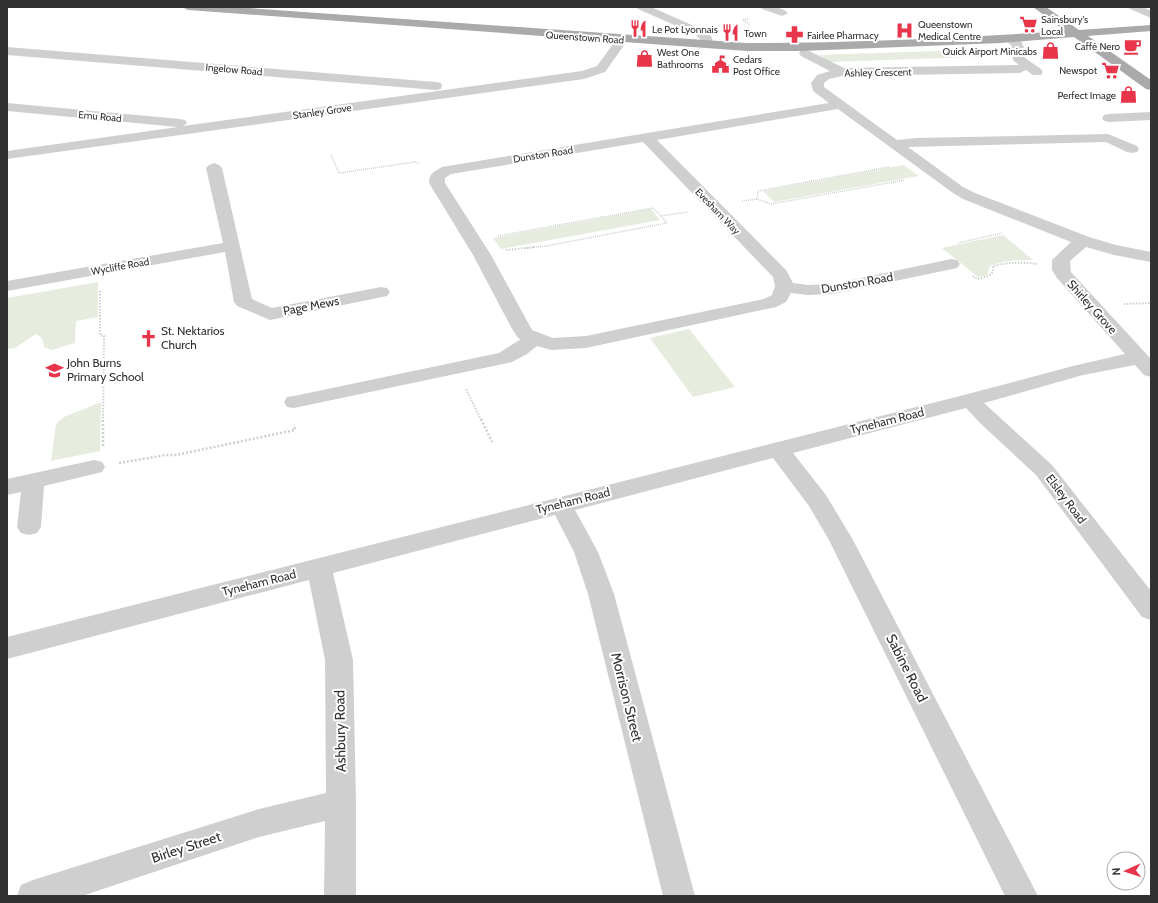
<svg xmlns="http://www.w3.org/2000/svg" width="1158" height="903" viewBox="0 0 1158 903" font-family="Cabin,sans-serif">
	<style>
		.green { fill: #e6ecde }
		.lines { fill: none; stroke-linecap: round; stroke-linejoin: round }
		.path-far2 { stroke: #cfcfcf; stroke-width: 1.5; stroke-dasharray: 1 1; stroke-linecap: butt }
		.path-far1 { stroke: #cfcfcf; stroke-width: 2; stroke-dasharray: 1.5 1.5; stroke-linecap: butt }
		.path { stroke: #cfcfcf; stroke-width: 2.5; stroke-dasharray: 2 2; stroke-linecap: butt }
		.minor { fill: #cfcfcf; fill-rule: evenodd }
		.major { fill: #aaa; fill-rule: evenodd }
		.labels { text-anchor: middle; stroke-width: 4; stroke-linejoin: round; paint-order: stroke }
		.far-poi-label { font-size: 10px; fill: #323232; stroke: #fff; text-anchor: start }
		.far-street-label { font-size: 10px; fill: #323232; stroke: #fff }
		.street-label { font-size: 12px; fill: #323232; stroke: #fff }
		.poi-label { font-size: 12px; fill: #323232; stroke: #fff; text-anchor: start }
		.near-street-label { font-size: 14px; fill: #323232; stroke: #fff }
	</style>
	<rect width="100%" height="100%" fill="#fff"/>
	<g class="green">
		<polygon points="995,49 998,56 829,62 819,55"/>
		<polygon points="903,165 919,176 774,202 763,191"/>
		<polygon points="651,209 660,220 501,249 493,238"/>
		<path d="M 1003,235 L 1033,260 C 1019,260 1003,260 990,266 L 987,275 L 978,277 L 942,248 Z"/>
		<polygon points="98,282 98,317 76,321 75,343 52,350 44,347 42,338 36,334 15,348 7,349 7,298"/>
		<polygon points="689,329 735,387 693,397 650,338"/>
		<polygon points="101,402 100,451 51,461 56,424 64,417"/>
	</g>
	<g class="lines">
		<g class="path-far2">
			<polyline points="748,19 743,20 750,25"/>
			<polyline points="331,155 339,173 415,162 419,163"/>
			<polyline points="757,199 758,191 889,167"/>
			<polyline points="742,201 757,199 771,204 905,180"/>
			<polyline points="498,236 653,208 661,216"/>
			<polyline points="958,243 1002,233"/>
			<polyline points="526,248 546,246 667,223 661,216 688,212"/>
		</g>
		<g class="path-far1">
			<polyline points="506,250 536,247"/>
			<path d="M 973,276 L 977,279 L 988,276 L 993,272 L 993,266 C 1008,262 1022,262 1037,264"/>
			<polyline points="100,291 100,335 104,336 103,420"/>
			<polyline points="1124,304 1151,303"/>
			<polyline points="466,389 481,420"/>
		</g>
		<g class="path">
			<polyline points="481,419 492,442"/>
			<polyline points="103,446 103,419"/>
			<polyline points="119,463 166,455 176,455 295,430 294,425"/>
		</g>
		<g class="minor">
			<polygon points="636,7 651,7 703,30 711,36 714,44 712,47 704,47 701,40 695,34 638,9"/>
			<path d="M 760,7 C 770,7 781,6 788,13 L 782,16 L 762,9 Z"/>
			<polygon points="1128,7 1143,7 1151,11 1151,18 1130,9"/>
			<polygon points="619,35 623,36 625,44 605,72 584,79 7,159 7,151 178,127 7,111 7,103 180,119 185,120 187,123 183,126 582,71 597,66 613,44 615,36"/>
			<path d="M 1010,35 C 1024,39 1024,46 1025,58 L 1041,69 L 1043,72 L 1041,75 L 1033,75 L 1026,70 L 1020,73 L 842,76 L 829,79 L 824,83 L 824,87 L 897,140 L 916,138 L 1108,134 L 1137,146 L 1139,149 L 1137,152 L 1132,153 L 1127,152 L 1106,142 L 908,147 L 963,187 L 975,193 L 1089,237 L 1116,245 L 1151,252 L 1151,262 L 1114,255 L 1086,247 L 1070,261 L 1071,272 L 1151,359 L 1151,377 L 1144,375 L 1135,365 L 1083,375 L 984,403 L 1052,465 L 1151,591 L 1151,620 L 1142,617 L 1036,475 L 980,423 L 966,408 L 793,453 L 826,495 L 853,540 L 1038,896 L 1005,896 L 829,540 L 809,506 L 773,458 L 575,510 L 598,552 L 614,594 L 695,896 L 663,896 L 588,594 L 574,552 L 555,515 L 333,573 L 353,660 L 356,803 L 356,896 L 324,896 L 325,821 L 259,837 L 82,896 L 17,896 L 21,885 L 33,880 L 259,809 L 326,793 L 325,660 L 309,580 L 7,659 L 7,637 L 964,395 L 1073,366 L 1125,354 L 1057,278 L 1052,270 L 1052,260 L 1071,242 L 963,199 L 953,193 L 838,109 L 657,140 L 786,270 L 793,283 L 808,285 L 833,284 L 951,259 L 957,260 L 960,264 L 957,268 L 833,294 L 808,295 L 791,293 L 786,302 L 776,307 L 586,348 L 551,350 L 537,346 L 527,354 L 512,362 L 294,408 L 287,407 L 284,402 L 287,397 L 294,396 L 499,353 L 521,339 L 518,338 L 511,327 L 473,255 L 429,183 C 429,173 434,172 442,167 L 829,103 L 813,91 L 811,83 L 817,75 L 830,71 L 801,56 L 799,53 L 801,50 L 805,49 L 844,68 L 1019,65 L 1013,60 L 1012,46 L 1004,39 L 1006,36 ZM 643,142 L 773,277 L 775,286 L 772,295 L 764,299 L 586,336 L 553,338 L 532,330 L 491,255 L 445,183 L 445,178 L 451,174 Z"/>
			<polygon points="7,47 436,82 441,83 442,86 441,89 436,90 7,55"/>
			<polygon points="1151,112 1151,120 1109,122 1104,121 1102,118 1104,115 1109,114"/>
			<polygon points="214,163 219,165 222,168 252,299 272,308 381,287 387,288 390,292 387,296 270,320 237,306 234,302 225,252 7,291 7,281 223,243 206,168 209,165"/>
			<polygon points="94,460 102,462 105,467 102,472 44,486 41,527 37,533 29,535 21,533 17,527 21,492 7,495 7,479"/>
		</g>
		<path class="major" d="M 182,7 L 233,7 L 747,43 C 853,43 959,38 1065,31 L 1033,7 L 1046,7 L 1079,30 L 1151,25 L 1151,31 L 1088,36 L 1151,80 L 1151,90 L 1146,89 L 1074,37 L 1001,43 L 801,51 L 747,51 L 188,10 Z"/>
	</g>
	<defs>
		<symbol id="supermarket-bare" viewBox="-9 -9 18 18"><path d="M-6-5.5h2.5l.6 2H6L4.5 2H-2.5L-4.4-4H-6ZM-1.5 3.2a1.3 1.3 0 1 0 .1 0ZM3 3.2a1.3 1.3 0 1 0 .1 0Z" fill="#e93549" stroke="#fff" stroke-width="2.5" paint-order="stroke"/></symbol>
		<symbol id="restaurant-bare" viewBox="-9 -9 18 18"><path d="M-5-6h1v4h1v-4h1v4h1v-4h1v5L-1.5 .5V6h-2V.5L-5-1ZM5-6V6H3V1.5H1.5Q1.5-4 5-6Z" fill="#e93549" stroke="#fff" stroke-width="2.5" paint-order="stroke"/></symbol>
		<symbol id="hospital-bare" viewBox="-9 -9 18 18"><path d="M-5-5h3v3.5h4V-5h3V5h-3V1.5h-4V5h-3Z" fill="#e93549" stroke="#fff" stroke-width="2.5" paint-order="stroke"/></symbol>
		<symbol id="pharmacy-bare" viewBox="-9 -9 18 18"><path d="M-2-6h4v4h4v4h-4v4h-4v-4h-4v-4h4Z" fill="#e93549" stroke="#fff" stroke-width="2.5" paint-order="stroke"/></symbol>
		<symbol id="cafe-bare" viewBox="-9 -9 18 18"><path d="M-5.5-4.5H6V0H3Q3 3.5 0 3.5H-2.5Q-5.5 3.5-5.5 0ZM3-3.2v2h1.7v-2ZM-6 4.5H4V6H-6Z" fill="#e93549" stroke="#fff" stroke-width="2.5" paint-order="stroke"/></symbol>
		<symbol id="shop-bare" viewBox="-9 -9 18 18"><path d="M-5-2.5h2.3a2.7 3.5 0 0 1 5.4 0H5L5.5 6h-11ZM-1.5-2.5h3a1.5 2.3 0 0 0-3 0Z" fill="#e93549" stroke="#fff" stroke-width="2.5" paint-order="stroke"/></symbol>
		<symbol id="civic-bare" viewBox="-9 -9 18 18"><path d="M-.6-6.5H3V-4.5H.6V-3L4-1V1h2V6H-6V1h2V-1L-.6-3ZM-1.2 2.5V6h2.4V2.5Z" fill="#e93549" stroke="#fff" stroke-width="2.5" paint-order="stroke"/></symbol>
		<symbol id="church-bare" viewBox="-9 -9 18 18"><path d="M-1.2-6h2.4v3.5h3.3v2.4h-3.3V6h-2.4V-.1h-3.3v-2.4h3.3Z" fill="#e93549" stroke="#fff" stroke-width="2.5" paint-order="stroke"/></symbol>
		<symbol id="school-bare" viewBox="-9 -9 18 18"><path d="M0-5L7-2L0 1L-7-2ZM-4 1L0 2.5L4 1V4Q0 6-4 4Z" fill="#e93549" stroke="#fff" stroke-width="2.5" paint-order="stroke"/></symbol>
	</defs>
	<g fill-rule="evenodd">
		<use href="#supermarket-bare" x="1016" y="12" width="25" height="25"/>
		<use href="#restaurant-bare" x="626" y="16" width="25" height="25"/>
		<use href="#hospital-bare" x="892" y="18" width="25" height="25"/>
		<use href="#restaurant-bare" x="718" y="20" width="25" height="25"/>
		<use href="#pharmacy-bare" x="782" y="22" width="25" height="25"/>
		<use href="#cafe-bare" x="1120" y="34" width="25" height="25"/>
		<use href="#shop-bare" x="1038" y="38" width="25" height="25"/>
		<use href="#shop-bare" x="632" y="46" width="25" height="25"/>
		<use href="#civic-bare" x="708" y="52" width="25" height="25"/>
		<use href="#supermarket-bare" x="1098" y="58" width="25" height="25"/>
		<use href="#shop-bare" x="1116" y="82" width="25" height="25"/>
		<use href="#church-bare" x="136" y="326" width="25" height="25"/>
		<use href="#school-bare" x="42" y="358" width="25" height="25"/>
	</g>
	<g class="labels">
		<g class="far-poi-label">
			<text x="1041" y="23">Sainsbury's<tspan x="1041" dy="12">Local</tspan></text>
			<text x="918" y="28">Queenstown<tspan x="918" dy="12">Medical Centre</tspan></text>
			<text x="652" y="33">Le Pot Lyonnais</text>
			<text x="744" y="37">Town</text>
			<text x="807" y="39">Fairlee Pharmacy</text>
			<text x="1120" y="50" text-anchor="end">Caffè Nero</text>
			<text x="1037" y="55" text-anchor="end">Quick Airport Minicabs</text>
			<text x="657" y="56">West One<tspan x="657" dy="12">Bathrooms</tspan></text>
			<text x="733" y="63">Cedars<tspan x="733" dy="12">Post Office</tspan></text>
			<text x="1097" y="74" text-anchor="end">Newspot</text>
			<text x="1116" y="99" text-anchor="end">Perfect Image</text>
		</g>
		<g class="far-street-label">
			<text transform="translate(585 37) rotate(4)" y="4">Queenstown Road</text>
			<text transform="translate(234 69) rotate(5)" y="4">Ingelow Road</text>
			<text transform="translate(878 72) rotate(-1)" y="4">Ashley Crescent</text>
			<text transform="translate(322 111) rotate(-8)" y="4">Stanley Grove</text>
			<text transform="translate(100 116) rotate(5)" y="4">Emu Road</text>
			<text transform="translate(543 154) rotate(-9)" y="4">Dunston Road</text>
			<text transform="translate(718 211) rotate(46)" y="4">Evesham Way</text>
			<text transform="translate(120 266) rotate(-10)" y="4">Wycliffe Road</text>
		</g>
		<g class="street-label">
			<text transform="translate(857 283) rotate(-10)" y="4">Dunston Road</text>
			<text transform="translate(311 306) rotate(-11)" y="4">Page Mews</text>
			<text transform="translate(1092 307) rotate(48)" y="4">Shirley Grove</text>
			<text transform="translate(887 421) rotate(-14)" y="4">Tyneham Road</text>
			<text transform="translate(1066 499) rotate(53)" y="4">Elsley Road</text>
			<text transform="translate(573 501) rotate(-14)" y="4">Tyneham Road</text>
			<text transform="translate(259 583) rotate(-14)" y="4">Tyneham Road</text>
		</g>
		<g class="poi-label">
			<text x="161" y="335">St. Nektarios<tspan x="161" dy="14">Church</tspan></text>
			<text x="67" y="367">John Burns<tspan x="67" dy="14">Primary School</tspan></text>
		</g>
		<g class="near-street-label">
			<text transform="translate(907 668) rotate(63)" y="5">Sabine Road</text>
			<text transform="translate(627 697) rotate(76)" y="5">Morrison Street</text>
			<text transform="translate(340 731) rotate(-91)" y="5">Ashbury Road</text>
			<text transform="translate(186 847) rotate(-18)" y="5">Birley Street</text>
		</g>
	</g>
	<rect width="1158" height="903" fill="none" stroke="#323232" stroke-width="16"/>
	<g transform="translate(1126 871) rotate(267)"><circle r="19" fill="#ffffff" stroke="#adadad"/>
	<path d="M0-3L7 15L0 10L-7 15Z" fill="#e93549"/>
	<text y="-6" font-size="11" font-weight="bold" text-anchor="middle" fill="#323232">N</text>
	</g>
</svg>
